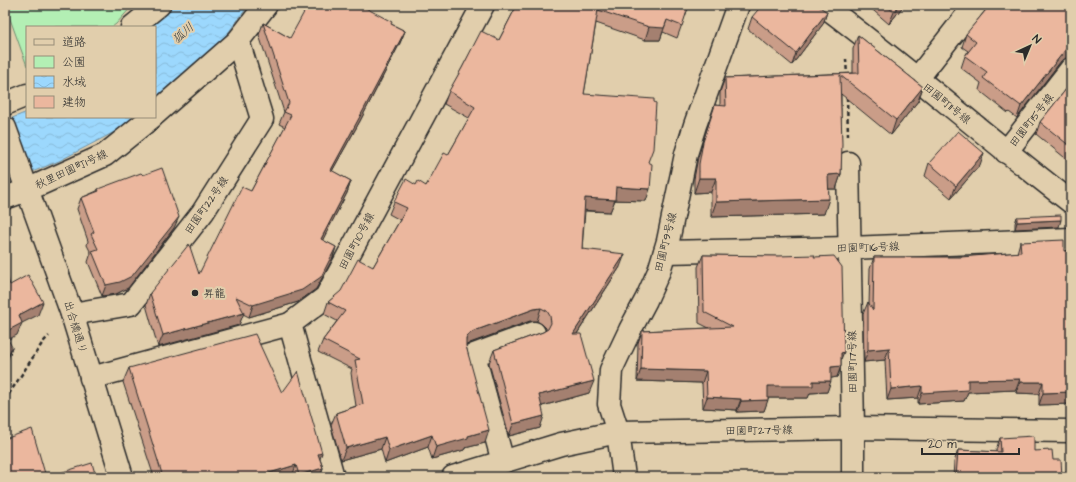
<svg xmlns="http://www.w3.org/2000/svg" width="1076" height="482" viewBox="0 0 1076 482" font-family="'Architects Daughter','Klee One',sans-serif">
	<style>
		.green { fill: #b3efb4; stroke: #6f8d70 }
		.water { fill: url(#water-waves); stroke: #6f93a9 }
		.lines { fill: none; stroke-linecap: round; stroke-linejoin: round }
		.minor-casing { stroke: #2b2b2b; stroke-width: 25 }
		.tertiary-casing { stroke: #2b2b2b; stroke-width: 25 }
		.path { stroke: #2b2b2b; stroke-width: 2.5; stroke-dasharray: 4 3; stroke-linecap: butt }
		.minor { stroke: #e1ceac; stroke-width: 22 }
		.tertiary { stroke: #e1ceac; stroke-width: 22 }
		.wall { fill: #ca9d88; stroke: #2b2b2b }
		.shaded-wall { fill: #a4806f; stroke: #2b2b2b }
		.building { fill: #ebb79e; stroke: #2b2b2b }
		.poi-dot { fill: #2b2b2b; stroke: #e1ceac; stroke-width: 1.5 }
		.labels { text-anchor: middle; stroke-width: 4; stroke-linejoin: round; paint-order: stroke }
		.street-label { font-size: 11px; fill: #2b2b2b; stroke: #e1ceac }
		.poi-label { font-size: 11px; fill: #2b2b2b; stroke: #e1ceac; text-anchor: start }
		.water-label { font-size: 12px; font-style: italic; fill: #363c40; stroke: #e1ceac }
	</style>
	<defs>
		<pattern id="water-waves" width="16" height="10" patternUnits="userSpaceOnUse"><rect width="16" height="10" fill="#9cd8fd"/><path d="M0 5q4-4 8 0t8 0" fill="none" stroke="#87bad9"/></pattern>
	</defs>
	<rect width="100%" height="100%" fill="#e1ceac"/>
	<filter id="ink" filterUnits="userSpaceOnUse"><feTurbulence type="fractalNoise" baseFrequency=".025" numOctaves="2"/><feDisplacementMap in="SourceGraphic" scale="8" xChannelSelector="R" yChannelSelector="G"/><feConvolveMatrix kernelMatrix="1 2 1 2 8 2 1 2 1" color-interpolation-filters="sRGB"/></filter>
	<g filter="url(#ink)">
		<polygon class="green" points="5,5 133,5 116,24 112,27 27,27 27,66"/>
		<g class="water">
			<polygon points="173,5 249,5 225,37 176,85 155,102 155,27 151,27"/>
			<polygon points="27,112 27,117 136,117 122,128 59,161 5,183 5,121"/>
		</g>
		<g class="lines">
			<defs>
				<g id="minor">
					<path d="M 823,5 C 908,68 987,138 1071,202"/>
					<polyline points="132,27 159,5"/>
					<polyline points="917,79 975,5"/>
					<polyline points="5,104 27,95"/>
					<polyline points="155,114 238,41 266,5"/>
					<polyline points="1006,152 1071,69"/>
					<polyline points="848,163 853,428 853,477"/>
					<polyline points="5,198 27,190 105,155 152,117"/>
					<polyline points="665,252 849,248 1071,239"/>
					<polyline points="72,314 131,304 203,212 262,119 238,41"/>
					<polyline points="91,378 290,324"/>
					<polyline points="503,462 474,355 534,333"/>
					<polyline points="333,477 290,324 326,297 483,5"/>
					<polyline points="453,477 561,444 618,432 853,428 1071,431"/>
					<polyline points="624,477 618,432 609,404 611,370 630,330 646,300 659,271 668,241 686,154 695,125 738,5"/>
				</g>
				<polyline id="tertiary" points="5,128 72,314 122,477"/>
			</defs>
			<use href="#minor" class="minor-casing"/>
			<use href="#tertiary" class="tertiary-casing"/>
			<g class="path">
				<polyline points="846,59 847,76"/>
				<polyline points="847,97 848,136"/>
				<polyline points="5,400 43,342 49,336"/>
			</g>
			<use href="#minor" class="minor"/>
			<use href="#tertiary" class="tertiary"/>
		</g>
		<g class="wall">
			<polygon points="517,5 689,5 677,38 663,32 660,40 645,40 596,23 584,94 648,162 646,201 615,200 610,212 585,211 582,249 620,267 577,334 589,393 542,406 540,428 509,436 489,363 494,350 543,332 546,330 546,328 542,324 537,321 530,321 470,343 466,345 485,443 465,448 464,450 432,459 428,447 385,463 381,449 341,460 331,425 336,413 356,406 351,373 352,369 318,352 323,340 337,321 324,314 328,302 373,267 400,220 389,214 394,202 416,185 426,186 448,155 469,118 444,104 449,91 499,40"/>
			<polygon points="867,5 904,5 889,24"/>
			<polygon points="1071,5 1071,57 1066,58 1061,61 1017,118 1009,112 1008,113 979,90 981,83 961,68 965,56 968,51 962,47 966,34"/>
			<polygon points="827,12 823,24 792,65 748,29 752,17"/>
			<polygon points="263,23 290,38 391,24 405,31 400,43 360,121 332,171 351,181 347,193 322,240 336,247 332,260 316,289 298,302 249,317 243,314 239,325 158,347 146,305 150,293 199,274 251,191 285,127 279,124 284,112 259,35"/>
			<polygon points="858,35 923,87 918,101 891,135 841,94 841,174 836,189 829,189 824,214 711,217 711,192 694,193 694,179 698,157 710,120 715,105 720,106 720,92 725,78 853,73 853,49"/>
			<polygon points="1071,83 1071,161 1070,162 1036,134 1040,122"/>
			<polygon points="929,163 980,165 951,198 925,176"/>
			<polygon points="98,189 174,228 128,288 116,294 102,296 88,262 91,253 87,245 88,241 77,209 81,198 97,191"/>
			<polygon points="1017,217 1059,227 1015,229 1015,223"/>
			<polygon points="1020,242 1064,251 1071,251 1071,404 1039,405 1039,394 1016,393 1016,390 968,392 964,401 918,404 918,398 887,400 885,360 864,362 863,314 868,302 869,305 870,269 874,257 961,257 1017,253"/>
			<polygon points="703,255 814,257 841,359 841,366 837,377 831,378 827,392 810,393 808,398 768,398 764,411 737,412 737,410 703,408 702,383 637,381 638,343 642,331 709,328 699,323 698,267"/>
			<polygon points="129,368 282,393 320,459 323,468 320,477 154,477 123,382"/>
			<polygon points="1000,438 1034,451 1053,460 1062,477 953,477 954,462 958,450 996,452 996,450"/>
		</g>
		<g class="shaded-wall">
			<polygon points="899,5 904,5 889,24 894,12"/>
			<polygon points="827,12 823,24 792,65 796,53"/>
			<polygon points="667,20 660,40 645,40 649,27"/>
			<polygon points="405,31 400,43 360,121 326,182 331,170"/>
			<polygon points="1071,45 1071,57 1066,58 1061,61 1017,118 1021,106 1066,49"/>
			<polygon points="923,87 918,101 891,135 896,120"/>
			<polygon points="984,153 980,165 951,198 956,186"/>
			<polygon points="841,174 836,189 823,189 828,175"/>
			<polygon points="699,178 716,178 711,192 694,193"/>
			<polygon points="351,181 347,193 317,251 321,239"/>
			<polygon points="616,187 650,189 646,201 611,200"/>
			<polygon points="585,198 615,200 610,212 581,210"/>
			<polygon points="829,199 824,214 711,217 716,202"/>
			<polygon points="179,217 174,228 128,288 116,294 102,296 106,285"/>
			<polygon points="1061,220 1059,227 1015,229 1017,222"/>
			<polygon points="336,247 332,260 316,289 298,302 249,317 253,305"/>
			<polygon points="625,254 620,267 569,346 573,334"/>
			<polygon points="43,302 38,315 22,323 17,335 5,341 5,332 19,315"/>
			<polygon points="541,308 537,321 530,321 470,343 465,346 466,339 469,334 474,331 534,309"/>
			<polygon points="244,313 239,325 158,347 163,335"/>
			<polygon points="12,347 8,359 5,365 5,362"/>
			<polygon points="889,348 885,360 864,362 868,350"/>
			<polygon points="844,352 839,364 841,353"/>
			<polygon points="841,366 837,377 827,379 831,367"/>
			<polygon points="641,369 706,371 702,383 637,381"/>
			<polygon points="1020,379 1016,390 968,392 964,401 918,404 922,393 968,380"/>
			<polygon points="594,381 589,393 535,408 539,395"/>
			<polygon points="813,381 831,381 827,392 810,393 808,398 764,398 768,386"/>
			<polygon points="1020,382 1043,382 1039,394 1016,393"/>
			<polygon points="922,386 918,398 887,400 891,389"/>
			<polygon points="1071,392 1071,404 1039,405 1043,393"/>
			<polygon points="707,397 741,399 737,410 703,408"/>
			<polygon points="768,400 764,411 737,412 741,401"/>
			<polygon points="544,416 540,428 509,436 513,424"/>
			<polygon points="489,430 485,443 465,448 464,450 432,459 436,447 468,436"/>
			<polygon points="432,435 428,447 385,463 389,450"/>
			<polygon points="385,437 381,449 341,460 346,448"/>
			<polygon points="322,453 317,467 318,454"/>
			<polygon points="296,465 292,477 256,477"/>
			<polygon points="323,468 320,477 298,477 299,475"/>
		</g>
		<g class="building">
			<polygon points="308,5 360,5 392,22 391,24 405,31 364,109 331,170 351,181 321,239 336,247 321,277 302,290 253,305 236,297 244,313 163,335 150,293 189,244 199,274 242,187 251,191 291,115 284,112 289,103 263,23 290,38"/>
			<polygon points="517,5 689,5 682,26 667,20 664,28 649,27 598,10 584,94 654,99 654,102 656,103 653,149 648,162 652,164 650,189 616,187 615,200 585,198 582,249 625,254 573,334 581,334 594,381 539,395 544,416 513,424 494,350 543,332 548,329 551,323 550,316 547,311 541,308 534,309 474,331 469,334 466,339 466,346 489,430 468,436 468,438 436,447 432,435 389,450 385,437 346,448 336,413 363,404 355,360 360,359 323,340 345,311 328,302 341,291 358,259 373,267 407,208 394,202 406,179 416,185 418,181 426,186 444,153 448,155 475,107 449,91 462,68 481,31 499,40"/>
			<polygon points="762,5 817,5 827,12 796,53 752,17"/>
			<polygon points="885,5 899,5 894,12"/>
			<polygon points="990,5 1071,5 1071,45 1066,49 1021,106 1013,100 1013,101 983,78 987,72 965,56 976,42 966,34"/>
			<polygon points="858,35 923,87 896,120 840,75 842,144 841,174 828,175 829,199 716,202 716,178 699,178 699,164 703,142 715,105 726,106 725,78 859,73"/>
			<polygon points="1071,83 1071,147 1040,122"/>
			<polygon points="958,131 984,153 956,186 929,163"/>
			<polygon points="162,168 179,217 132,276 120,282 106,285 92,251 98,249 91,234 94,232 81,198 99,191 98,189 141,173 143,175"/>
			<polygon points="1061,215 1061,220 1017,222 1017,217"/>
			<polygon points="1064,240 1064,251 1071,251 1071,392 1043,393 1043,382 1020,382 1020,379 968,380 968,390 922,393 922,386 891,389 889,348 868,350 868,302 873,310 874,257 961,257 1021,252 1020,242"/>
			<polygon points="703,255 778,256 815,255 814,257 834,256 842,267 844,352 841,353 841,366 831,367 831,381 813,381 813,386 768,386 768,400 741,401 741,399 707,397 706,371 641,369 642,331 733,327 704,312"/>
			<polygon points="5,271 10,285 28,275 43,302 19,315 22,323 5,332"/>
			<polygon points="5,334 12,347 5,362"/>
			<polygon points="255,334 282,393 298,371 322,453 318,454 323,468 299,475 296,465 256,477 163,477 129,368"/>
			<polygon points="32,429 46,477 5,477 5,439"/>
			<polygon points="1034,436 1034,451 1052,450 1053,460 1061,460 1062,477 956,477 958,450 1001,452 1000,438"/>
			<polygon points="92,463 96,477 47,477"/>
		</g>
	</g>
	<circle class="poi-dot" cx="195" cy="293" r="4"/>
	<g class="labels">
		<g class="street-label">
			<text transform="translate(947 103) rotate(39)" y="4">田園町11号線</text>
			<text transform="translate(1031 120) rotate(-52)" y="4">田園町15号線</text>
			<text transform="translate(71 169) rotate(-25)" y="4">秋里田園町1号線</text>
			<text transform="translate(206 205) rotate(-55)" y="4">田園町22号線</text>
			<text transform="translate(356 241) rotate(-62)" y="4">田園町10号線</text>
			<text transform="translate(665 242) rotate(-76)" y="4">田園町9号線</text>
			<text transform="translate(868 247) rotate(-2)" y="4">田園町16号線</text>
			<text transform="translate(76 327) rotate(73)" y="4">出合橋通り</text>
			<text transform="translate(852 362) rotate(-91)" y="4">田園町17号線</text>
			<text transform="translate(759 430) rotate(-1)" y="4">田園町27号線</text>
		</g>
		<g class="poi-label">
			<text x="203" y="297">昇龍</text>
		</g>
		<g class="water-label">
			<text transform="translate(183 33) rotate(-41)" y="4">狐川</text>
		</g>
	</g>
	<rect width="1076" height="482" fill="none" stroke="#e1ceac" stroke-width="20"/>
	<rect x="10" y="10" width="1056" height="462" fill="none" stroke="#2b2b2b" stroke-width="1.5" filter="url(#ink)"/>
	<rect x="26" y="26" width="130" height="92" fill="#e1ceac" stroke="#988d78"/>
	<rect x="34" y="39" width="20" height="6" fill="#e1ceac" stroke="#988d78"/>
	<text x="62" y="46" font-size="12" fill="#2b2b2b">道路</text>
	<rect x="34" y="56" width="20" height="12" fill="#b3efb4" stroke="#988d78"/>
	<text x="62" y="66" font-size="12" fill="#2b2b2b">公園</text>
	<rect x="34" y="76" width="20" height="12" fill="url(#water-waves)" stroke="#988d78"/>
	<text x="62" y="86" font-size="12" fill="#2b2b2b">水域</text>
	<rect x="34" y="96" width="20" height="12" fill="#ebb79e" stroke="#988d78"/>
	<text x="62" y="106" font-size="12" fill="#2b2b2b">建物</text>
	<g transform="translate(1030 46) rotate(44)" stroke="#e1ceac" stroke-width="3" paint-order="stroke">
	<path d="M0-3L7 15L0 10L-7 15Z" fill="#2b2b2b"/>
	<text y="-6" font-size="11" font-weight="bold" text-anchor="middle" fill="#2b2b2b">N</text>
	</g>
	<path d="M922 448v6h97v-6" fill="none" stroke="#2b2b2b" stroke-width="2"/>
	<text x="928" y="448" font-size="12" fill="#2b2b2b" stroke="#e1ceac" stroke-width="3" paint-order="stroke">20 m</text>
</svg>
